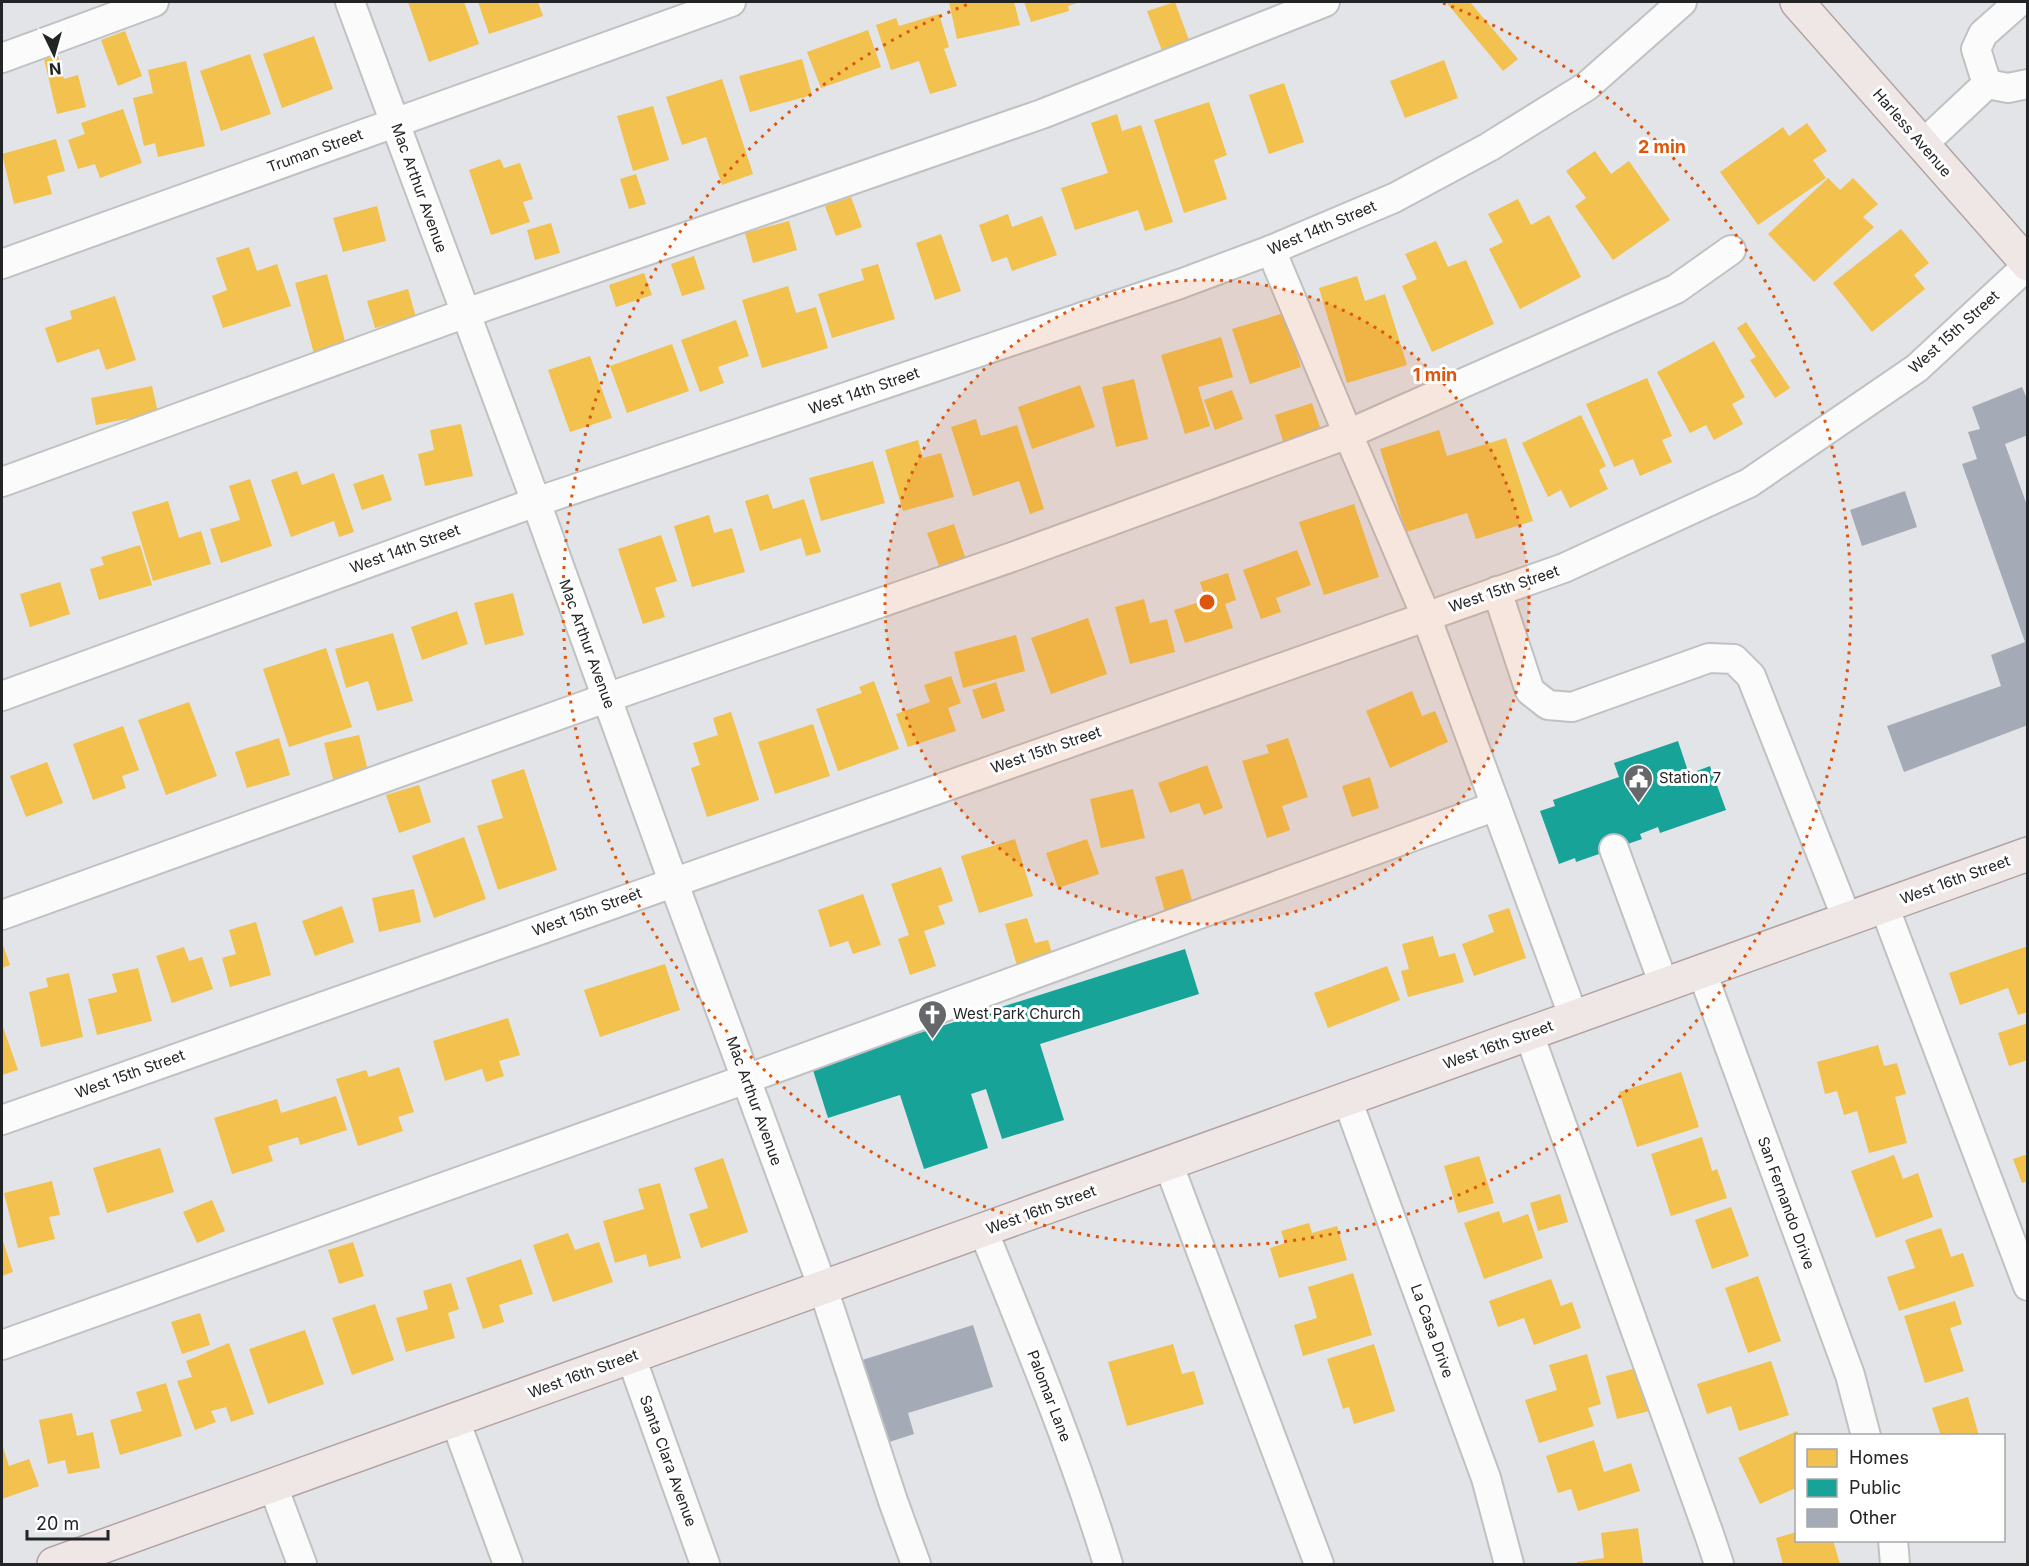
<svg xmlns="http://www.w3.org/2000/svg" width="2029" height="1566" viewBox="0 0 2029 1566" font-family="Inter,sans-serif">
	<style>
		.homes { fill: #f2c14e }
		.public { fill: #17a398 }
		.building { fill: #a4aab6 }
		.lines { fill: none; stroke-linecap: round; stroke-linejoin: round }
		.minor-casing { stroke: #bfc1c3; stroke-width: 32 }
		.major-casing { stroke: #b3a4a4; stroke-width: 36 }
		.minor { stroke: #fbfbfb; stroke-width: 28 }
		.major { stroke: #efe7e6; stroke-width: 33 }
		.ring { fill: none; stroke: #de560d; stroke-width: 3; stroke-dasharray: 3 6 }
		.labels { text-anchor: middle; stroke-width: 6; stroke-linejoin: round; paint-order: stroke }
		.street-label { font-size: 15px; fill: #232426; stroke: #fff }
		.poi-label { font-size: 15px; fill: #232426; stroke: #fff; text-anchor: start }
		.centre { fill: #de560d; stroke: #fff; stroke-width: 3 }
		.ring-label { font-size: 18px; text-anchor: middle; font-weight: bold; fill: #de560d; stroke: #fff; stroke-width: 6; stroke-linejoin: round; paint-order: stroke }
	</style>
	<rect width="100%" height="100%" fill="#e2e4e7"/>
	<g class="homes">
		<polygon points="408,2 464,2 479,44 429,62"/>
		<polygon points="478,2 538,2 543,16 489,34"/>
		<polygon points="949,2 1014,2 1020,25 957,39"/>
		<polygon points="1024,2 1080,2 1068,6 1069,11 1031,22"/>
		<polygon points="1175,2 1191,46 1164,56 1147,11"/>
		<polygon points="1446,2 1470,2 1518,59 1503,71"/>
		<polygon points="939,14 949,47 944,49 957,86 930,94 919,61 891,70 876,25 896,18 899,26"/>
		<polygon points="868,30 881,67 821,88 807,52"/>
		<polygon points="125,31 142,76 118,86 101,40"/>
		<polygon points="314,36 333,89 282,108 263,54"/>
		<polygon points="250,54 271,114 221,131 200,71"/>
		<polygon points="58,56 64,79 78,75 86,107 57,114 44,59"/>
		<polygon points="802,59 812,95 750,112 739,76"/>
		<polygon points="1444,60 1458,98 1405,118 1390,81"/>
		<polygon points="186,61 205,146 158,157 155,143 144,146 133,98 153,93 148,70"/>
		<polygon points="722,79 753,174 722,185 706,137 682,145 666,97"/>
		<polygon points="1284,83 1304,142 1269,154 1249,95"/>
		<polygon points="1209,102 1227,155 1214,160 1227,199 1184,213 1154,120"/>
		<polygon points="653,106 669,160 633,171 617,116"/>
		<polygon points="123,109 142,163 100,178 95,164 78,169 68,140 85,134 81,123"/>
		<polygon points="1117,114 1122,131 1141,125 1173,222 1145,231 1138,210 1075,230 1061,188 1108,173 1091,123"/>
		<polygon points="1807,123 1827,151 1813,160 1826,178 1758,225 1720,172 1783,127 1789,136"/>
		<polygon points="56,139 65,171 47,176 52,194 14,204 2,154"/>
		<polygon points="1595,151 1611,174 1629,161 1670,220 1613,260 1575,206 1586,198 1566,171"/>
		<polygon points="500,159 504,168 520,163 533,199 523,202 530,222 491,235 469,170"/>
		<polygon points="636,174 646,204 629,209 620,179"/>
		<polygon points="1828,178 1840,190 1853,178 1878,204 1863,217 1874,227 1814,282 1768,234"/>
		<polygon points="851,197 862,227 836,236 825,206"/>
		<polygon points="1518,199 1531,225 1549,215 1581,277 1520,309 1489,249 1503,242 1488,214"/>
		<polygon points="377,206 386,241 343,252 333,218"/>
		<polygon points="1008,214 1012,227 1042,216 1057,255 1012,271 1007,257 992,262 979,225"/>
		<polygon points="789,221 797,250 753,263 745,233"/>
		<polygon points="551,223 560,253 535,260 527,230"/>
		<polygon points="1901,229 1929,263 1914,275 1925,289 1872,332 1833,283"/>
		<polygon points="941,234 961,291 935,300 916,243"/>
		<polygon points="1436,241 1448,267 1466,260 1494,324 1432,352 1402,286 1417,279 1405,254"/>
		<polygon points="249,247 257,271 277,264 291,306 223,328 212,296 227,290 216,258"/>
		<polygon points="694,256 705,289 682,296 671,264"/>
		<polygon points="878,264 895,319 832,338 818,294 864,280 861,269"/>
		<polygon points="644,273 652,295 616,307 609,285"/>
		<polygon points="327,274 346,345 314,354 295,283"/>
		<polygon points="1357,276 1365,301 1385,294 1407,365 1347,383 1319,288"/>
		<polygon points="788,286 796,313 816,307 828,348 762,368 742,300"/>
		<polygon points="408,289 416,317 375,328 367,301"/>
		<polygon points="115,296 136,360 106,370 99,349 57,363 45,328 72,319 70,311"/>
		<polygon points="1284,313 1301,367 1250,384 1232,329"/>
		<polygon points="736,320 749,356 718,367 724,383 700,392 681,340"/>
		<polygon points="1746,322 1790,388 1775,398 1750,360 1756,357 1737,328"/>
		<polygon points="1221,337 1233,377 1198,387 1210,426 1185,434 1161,355"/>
		<polygon points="1714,341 1745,397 1732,404 1743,424 1714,440 1706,425 1690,433 1657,372"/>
		<polygon points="672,344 689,391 627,413 610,366"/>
		<polygon points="590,356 612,418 570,432 548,370"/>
		<polygon points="1647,378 1672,436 1662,440 1672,462 1640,476 1633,459 1614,467 1586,404"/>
		<polygon points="1134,379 1148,439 1116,447 1102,387"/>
		<polygon points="1080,385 1095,427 1032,449 1018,407"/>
		<polygon points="152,386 158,413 96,425 91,398"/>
		<polygon points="1232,390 1243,419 1215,430 1204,400"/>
		<polygon points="1312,403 1323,436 1285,448 1275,415"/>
		<polygon points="1581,415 1606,466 1599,470 1608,489 1570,508 1561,490 1548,497 1522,443"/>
		<polygon points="976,419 981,436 1017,425 1044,509 1030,514 1019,481 973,496 951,427"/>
		<polygon points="461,424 473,476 425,486 418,454 434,450 430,430"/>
		<polygon points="1439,430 1447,456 1506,438 1533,521 1476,539 1467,513 1406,532 1380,449"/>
		<polygon points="918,440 923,458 941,453 954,497 903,511 885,450"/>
		<polygon points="873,461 885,503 821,521 809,478"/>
		<polygon points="297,471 302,485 334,473 354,532 339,537 334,521 291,537 271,480"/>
		<polygon points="383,474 392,500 362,510 353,484"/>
		<polygon points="250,479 272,546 221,563 210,529 240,520 229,486"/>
		<polygon points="768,494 773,509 804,499 821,552 806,556 801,538 760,551 745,501"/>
		<polygon points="168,501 179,538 201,531 211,564 153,581 132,512"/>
		<polygon points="1354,504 1379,577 1324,595 1299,522"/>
		<polygon points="709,515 714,533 732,528 745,572 692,587 674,526"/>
		<polygon points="954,524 965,557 939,566 927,533"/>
		<polygon points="661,535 677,581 655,588 665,617 643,624 618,549"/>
		<polygon points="140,545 152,585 99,600 90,569 104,565 101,557"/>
		<polygon points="1297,550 1311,585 1276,598 1281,612 1261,619 1243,570"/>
		<polygon points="1228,573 1236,600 1225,604 1233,628 1185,643 1174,610 1206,600 1200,582"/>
		<polygon points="60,582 70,614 30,627 20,594"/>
		<polygon points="513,593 524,635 485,645 474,603"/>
		<polygon points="1144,599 1150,623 1167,619 1175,652 1130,664 1115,607"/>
		<polygon points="457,611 468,644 422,660 411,627"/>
		<polygon points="1088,618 1107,674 1051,694 1031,638"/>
		<polygon points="393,633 413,701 377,711 368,681 346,688 335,649"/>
		<polygon points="1016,635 1025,671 963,688 954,652"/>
		<polygon points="326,648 352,727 289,747 263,669"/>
		<polygon points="951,676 961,703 948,708 956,731 908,747 896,714 930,702 924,685"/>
		<polygon points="874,681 899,749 838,771 816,709 862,693 859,687"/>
		<polygon points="996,682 1005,711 982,719 972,690"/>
		<polygon points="1412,691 1422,716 1435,711 1448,742 1390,768 1366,711"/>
		<polygon points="189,702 217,776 166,795 138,720"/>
		<polygon points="731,712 759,800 707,817 691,768 700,765 693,743 718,735 713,718"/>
		<polygon points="813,724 830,776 775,794 758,742"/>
		<polygon points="123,726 139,770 122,776 126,788 93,800 73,744"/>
		<polygon points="359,735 368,771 333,779 324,743"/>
		<polygon points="279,738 290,775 247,788 235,752"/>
		<polygon points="1288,738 1308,797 1282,806 1290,830 1267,838 1242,761 1269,753 1266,745"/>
		<polygon points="47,762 63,803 26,817 10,776"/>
		<polygon points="1207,765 1223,808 1204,815 1199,803 1170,813 1158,783"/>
		<polygon points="524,769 557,870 498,890 477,826 503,818 491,780"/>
		<polygon points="1370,777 1379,808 1352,817 1342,786"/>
		<polygon points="419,785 431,822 399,833 386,795"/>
		<polygon points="1133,789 1145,838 1101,848 1090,799"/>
		<polygon points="464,837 486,899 434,918 412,856"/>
		<polygon points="1015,839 1033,896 979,913 961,856"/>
		<polygon points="1087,839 1099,874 1058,888 1046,853"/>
		<polygon points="941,867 953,901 938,906 945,924 924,931 936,966 910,975 898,939 909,935 891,884"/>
		<polygon points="1183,869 1193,904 1165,912 1155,877"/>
		<polygon points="414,889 421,922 379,932 372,898"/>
		<polygon points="863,894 881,945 853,954 848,941 830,947 818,910"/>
		<polygon points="342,906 354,942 315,956 302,921"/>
		<polygon points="1509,908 1526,958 1474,976 1462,944 1494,932 1488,915"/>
		<polygon points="1027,918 1035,943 1048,940 1053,956 1017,966 1005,924"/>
		<polygon points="256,922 271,975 230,987 222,958 236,954 229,930"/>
		<polygon points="1433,936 1439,957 1455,953 1464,982 1408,997 1401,971 1409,969 1402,944"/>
		<polygon points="2,942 10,965 2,968"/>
		<polygon points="2028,946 2028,1012 2018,1015 2008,988 1960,1005 1949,973"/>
		<polygon points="184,947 189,961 202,957 213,989 172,1003 156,956"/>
		<polygon points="665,964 680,1010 600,1037 584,990"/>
		<polygon points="1387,966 1400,1000 1328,1028 1314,993"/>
		<polygon points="138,968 152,1021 97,1035 88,999 117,992 112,974"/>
		<polygon points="69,973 83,1037 41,1047 29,992 48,987 46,978"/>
		<polygon points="508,1018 520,1055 499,1061 504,1076 486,1082 482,1069 445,1081 433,1041"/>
		<polygon points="2028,1023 2028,1060 2009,1066 1998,1033"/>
		<polygon points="2,1024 18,1070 2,1075"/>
		<polygon points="1878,1045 1884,1066 1897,1063 1906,1094 1895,1097 1907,1143 1869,1153 1857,1111 1844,1115 1837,1091 1825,1094 1817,1062"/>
		<polygon points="399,1067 414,1112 398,1117 403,1131 358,1146 336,1079 366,1070 369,1077"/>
		<polygon points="1681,1072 1699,1127 1637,1147 1619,1092"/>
		<polygon points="336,1096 347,1130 300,1145 298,1137 268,1146 273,1161 232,1174 214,1118 277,1099 281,1113"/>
		<polygon points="1702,1137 1712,1171 1717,1169 1727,1198 1671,1216 1651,1154"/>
		<polygon points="160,1148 174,1192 107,1213 93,1168"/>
		<polygon points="2028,1154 2028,1181 2022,1183 2013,1159"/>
		<polygon points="1894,1155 1903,1179 1918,1173 1933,1217 1876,1238 1851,1171"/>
		<polygon points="1479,1156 1494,1203 1458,1213 1444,1166"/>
		<polygon points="723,1158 748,1232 701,1248 689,1214 708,1208 694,1168"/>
		<polygon points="52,1181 60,1215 49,1217 55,1239 18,1248 4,1193"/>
		<polygon points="660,1183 681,1258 649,1267 646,1254 615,1263 603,1221 644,1209 638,1189"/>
		<polygon points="1560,1194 1568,1222 1538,1231 1530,1203"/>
		<polygon points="212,1200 225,1231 197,1243 183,1212"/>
		<polygon points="1731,1207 1749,1256 1712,1269 1695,1220"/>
		<polygon points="1499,1211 1503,1223 1528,1214 1543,1258 1484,1279 1464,1223"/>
		<polygon points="1309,1223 1312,1233 1337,1226 1347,1260 1279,1278 1270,1248 1285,1243 1281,1231"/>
		<polygon points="1941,1228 1951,1257 1963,1253 1974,1286 1899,1311 1887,1277 1915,1268 1905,1240"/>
		<polygon points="568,1233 575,1250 599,1242 613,1282 553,1302 533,1245"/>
		<polygon points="2,1238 13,1272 2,1276"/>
		<polygon points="353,1242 364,1276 339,1284 328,1250"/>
		<polygon points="521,1259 533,1294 499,1305 504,1322 483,1329 466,1278"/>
		<polygon points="1353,1273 1372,1335 1303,1356 1294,1325 1317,1318 1308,1287"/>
		<polygon points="1758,1276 1781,1341 1748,1353 1725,1288"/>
		<polygon points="1551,1279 1561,1306 1572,1302 1581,1328 1534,1345 1524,1318 1498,1327 1489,1301"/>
		<polygon points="451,1283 459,1309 448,1313 455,1338 406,1352 396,1318 428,1309 423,1291"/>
		<polygon points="1955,1301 1962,1324 1950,1328 1964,1371 1925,1383 1904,1316"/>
		<polygon points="375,1304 394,1360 352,1375 332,1318"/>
		<polygon points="200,1313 210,1345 182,1354 171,1322"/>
		<polygon points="305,1330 324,1384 268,1404 249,1349"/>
		<polygon points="229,1343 254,1414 231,1422 226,1407 211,1411 216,1422 195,1430 177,1381 192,1377 186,1361"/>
		<polygon points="1173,1344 1182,1374 1194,1371 1204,1404 1127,1426 1108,1362"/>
		<polygon points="1374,1344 1395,1411 1354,1424 1349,1407 1343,1409 1327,1359"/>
		<polygon points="1587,1354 1601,1404 1588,1408 1594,1426 1539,1443 1525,1400 1557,1390 1549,1365"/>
		<polygon points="1771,1361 1789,1415 1739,1431 1731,1406 1707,1414 1697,1384"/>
		<polygon points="1637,1368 1649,1411 1617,1419 1606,1376"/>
		<polygon points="166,1383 182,1436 120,1455 110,1420 142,1411 136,1392"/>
		<polygon points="1968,1397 1979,1436 1941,1436 1932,1408"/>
		<polygon points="72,1413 77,1436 93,1432 100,1468 68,1474 65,1460 48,1464 39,1420"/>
		<polygon points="1797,1431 1799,1436 1796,1436 1796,1488 1760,1504 1738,1458"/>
		<polygon points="1594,1440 1604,1472 1631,1463 1640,1491 1578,1511 1571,1489 1558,1493 1546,1456"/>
		<polygon points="2,1444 9,1466 29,1459 39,1486 2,1499"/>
		<polygon points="1638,1528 1643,1564 1577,1564 1577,1562 1604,1558 1601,1533"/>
		<polygon points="1796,1532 1796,1540 1833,1540 1840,1564 1783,1564 1776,1538"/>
	</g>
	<g class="public">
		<polygon points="1678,741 1689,774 1710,766 1726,810 1660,833 1658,827 1640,834 1642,839 1576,862 1575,858 1559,864 1540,811 1555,806 1553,800 1619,777 1614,763"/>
		<polygon points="1185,949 1199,994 1040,1044 1064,1120 1002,1139 986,1089 971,1094 988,1148 924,1169 900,1095 828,1118 812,1067"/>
	</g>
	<g class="building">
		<polygon points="2022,387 2028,401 2028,435 2005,444 2028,508 2028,725 1904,772 1887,726 2001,686 1991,655 2025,642 1962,464 1977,459 1968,432 1980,429 1972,407"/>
		<polygon points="1905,491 1917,527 1862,546 1850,510"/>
		<polygon points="973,1325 993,1387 908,1413 914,1434 883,1444 856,1362"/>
	</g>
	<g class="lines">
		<defs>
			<g id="minor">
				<polyline points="350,2 536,502 673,881 823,1288 893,1501 916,1564"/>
				<polyline points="2,58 154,2"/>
				<polyline points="1987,84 2008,88 2028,84"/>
				<polyline points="1922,145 1987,84 1976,49 1983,34 2019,2"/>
				<polyline points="1271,250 1348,434 1426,616 1574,1018"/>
				<polyline points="2,264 731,2"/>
				<polyline points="2,482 466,313 1042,114 1325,2"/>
				<polyline points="1497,591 1530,691 1548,705 1572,707 1709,658 1734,659 1751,676 1847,919"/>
				<polyline points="2,696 536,502 1180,284 1271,250 1394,198 1489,147 1587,86 1682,2"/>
				<polyline points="1614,849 1664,985"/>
				<polyline points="1884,906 2028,1286"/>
				<polyline points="2,915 606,698 1015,556 1348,434 1676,289 1731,250"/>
				<polyline points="1702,972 1850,1375 1866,1436"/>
				<polyline points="1529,1034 1709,1534 1719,1564"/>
				<polyline points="1347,1099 1486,1478 1509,1564"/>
				<polyline points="2,1120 1564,568 1749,483 1917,368 2028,265"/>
				<polyline points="1168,1163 1319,1564"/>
				<path d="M 983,1230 C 1028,1341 1073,1450 1108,1564"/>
				<polyline points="2,1345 746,1079 1496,806"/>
				<polyline points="631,1357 705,1564"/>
				<polyline points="455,1420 508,1564"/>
				<polyline points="273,1486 302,1564"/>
				<polyline points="1893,1540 1895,1564"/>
			</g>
			<g id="major">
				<polyline points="1797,2 2028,264"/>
				<polyline points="54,1564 2028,854"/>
			</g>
		</defs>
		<use href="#minor" class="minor-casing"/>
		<use href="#major" class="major-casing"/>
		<use href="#minor" class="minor"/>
		<use href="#major" class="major"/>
	</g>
	<circle cx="1207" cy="602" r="322" fill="#de560d" fill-opacity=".12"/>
	<g class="ring">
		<circle cx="1207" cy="602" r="322"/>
		<path d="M1443 3A644 644 0 1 1 971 3"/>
	</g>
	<defs>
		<symbol id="civic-pin" viewBox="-11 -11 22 30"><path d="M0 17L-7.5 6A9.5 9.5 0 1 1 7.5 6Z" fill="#66676a" stroke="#fff"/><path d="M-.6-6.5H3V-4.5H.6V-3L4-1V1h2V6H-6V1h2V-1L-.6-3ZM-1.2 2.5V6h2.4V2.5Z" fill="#fff"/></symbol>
		<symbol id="church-pin" viewBox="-11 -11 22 30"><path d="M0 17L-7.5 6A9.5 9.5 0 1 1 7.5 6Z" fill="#66676a" stroke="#fff"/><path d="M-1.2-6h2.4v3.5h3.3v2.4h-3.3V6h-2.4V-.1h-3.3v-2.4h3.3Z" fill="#fff"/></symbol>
	</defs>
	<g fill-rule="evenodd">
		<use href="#civic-pin" x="1622" y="762" width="33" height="45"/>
		<use href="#church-pin" x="916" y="998" width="33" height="45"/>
	</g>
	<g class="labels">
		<g class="street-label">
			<text transform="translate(1912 133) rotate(49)" y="5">Harless Avenue</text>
			<text transform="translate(315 151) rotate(-20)" y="5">Truman Street</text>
			<text transform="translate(419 188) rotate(70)" y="5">Mac Arthur Avenue</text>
			<text transform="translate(1322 228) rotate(-23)" y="5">West 14th Street</text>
			<text transform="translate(1954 332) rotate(-42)" y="5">West 15th Street</text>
			<text transform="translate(864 391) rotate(-19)" y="5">West 14th Street</text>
			<text transform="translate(405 549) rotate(-20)" y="5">West 14th Street</text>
			<text transform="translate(1504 589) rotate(-19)" y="5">West 15th Street</text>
			<text transform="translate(587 644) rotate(70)" y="5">Mac Arthur Avenue</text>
			<text transform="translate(1046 750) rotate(-19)" y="5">West 15th Street</text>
			<text transform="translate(1955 880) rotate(-20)" y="5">West 16th Street</text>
			<text transform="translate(587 912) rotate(-20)" y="5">West 15th Street</text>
			<text transform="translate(1498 1045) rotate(-20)" y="5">West 16th Street</text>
			<text transform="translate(130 1074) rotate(-20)" y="5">West 15th Street</text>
			<text transform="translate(754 1101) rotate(70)" y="5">Mac Arthur Avenue</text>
			<text transform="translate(1786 1203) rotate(70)" y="5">San Fernando Drive</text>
			<text transform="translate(1041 1210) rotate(-20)" y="5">West 16th Street</text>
			<text transform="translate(1432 1331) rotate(70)" y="5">La Casa Drive</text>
			<text transform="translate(583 1374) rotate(-20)" y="5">West 16th Street</text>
			<text transform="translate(1049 1396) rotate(69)" y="5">Palomar Lane</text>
			<text transform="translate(668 1461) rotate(70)" y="5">Santa Clara Avenue</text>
		</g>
		<g class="poi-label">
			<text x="1659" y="783">Station 7</text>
			<text x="953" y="1019">West Park Church</text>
		</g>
	</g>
	<circle cx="1207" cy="602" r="9" class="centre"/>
	<g class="ring-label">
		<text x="1662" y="153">2 min</text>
		<text x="1435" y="381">1 min</text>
	</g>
	<rect width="2029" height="1566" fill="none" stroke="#232426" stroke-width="6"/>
	<rect x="1795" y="1434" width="210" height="108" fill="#ffffff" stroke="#a7a7a8" stroke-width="1.5"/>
	<rect x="1807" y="1449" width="30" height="18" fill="#f2c14e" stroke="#a7a7a8" stroke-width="1.5"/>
	<text x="1849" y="1464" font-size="18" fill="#232426">Homes</text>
	<rect x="1807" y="1479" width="30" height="18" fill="#17a398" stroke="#a7a7a8" stroke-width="1.5"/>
	<text x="1849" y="1494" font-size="18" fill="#232426">Public</text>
	<rect x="1807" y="1509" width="30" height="18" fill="#a4aab6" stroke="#a7a7a8" stroke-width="1.5"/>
	<text x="1849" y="1524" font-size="18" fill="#232426">Other</text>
	<g transform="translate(54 54) rotate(175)" stroke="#ffffff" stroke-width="4.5" paint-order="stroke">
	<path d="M0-4.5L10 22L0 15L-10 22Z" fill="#232426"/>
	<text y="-9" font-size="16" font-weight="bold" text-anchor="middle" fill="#232426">N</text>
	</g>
	<path d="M27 1530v9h81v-9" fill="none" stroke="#232426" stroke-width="3"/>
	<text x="36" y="1530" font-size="18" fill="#232426" stroke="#ffffff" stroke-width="4.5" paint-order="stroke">20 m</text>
</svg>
